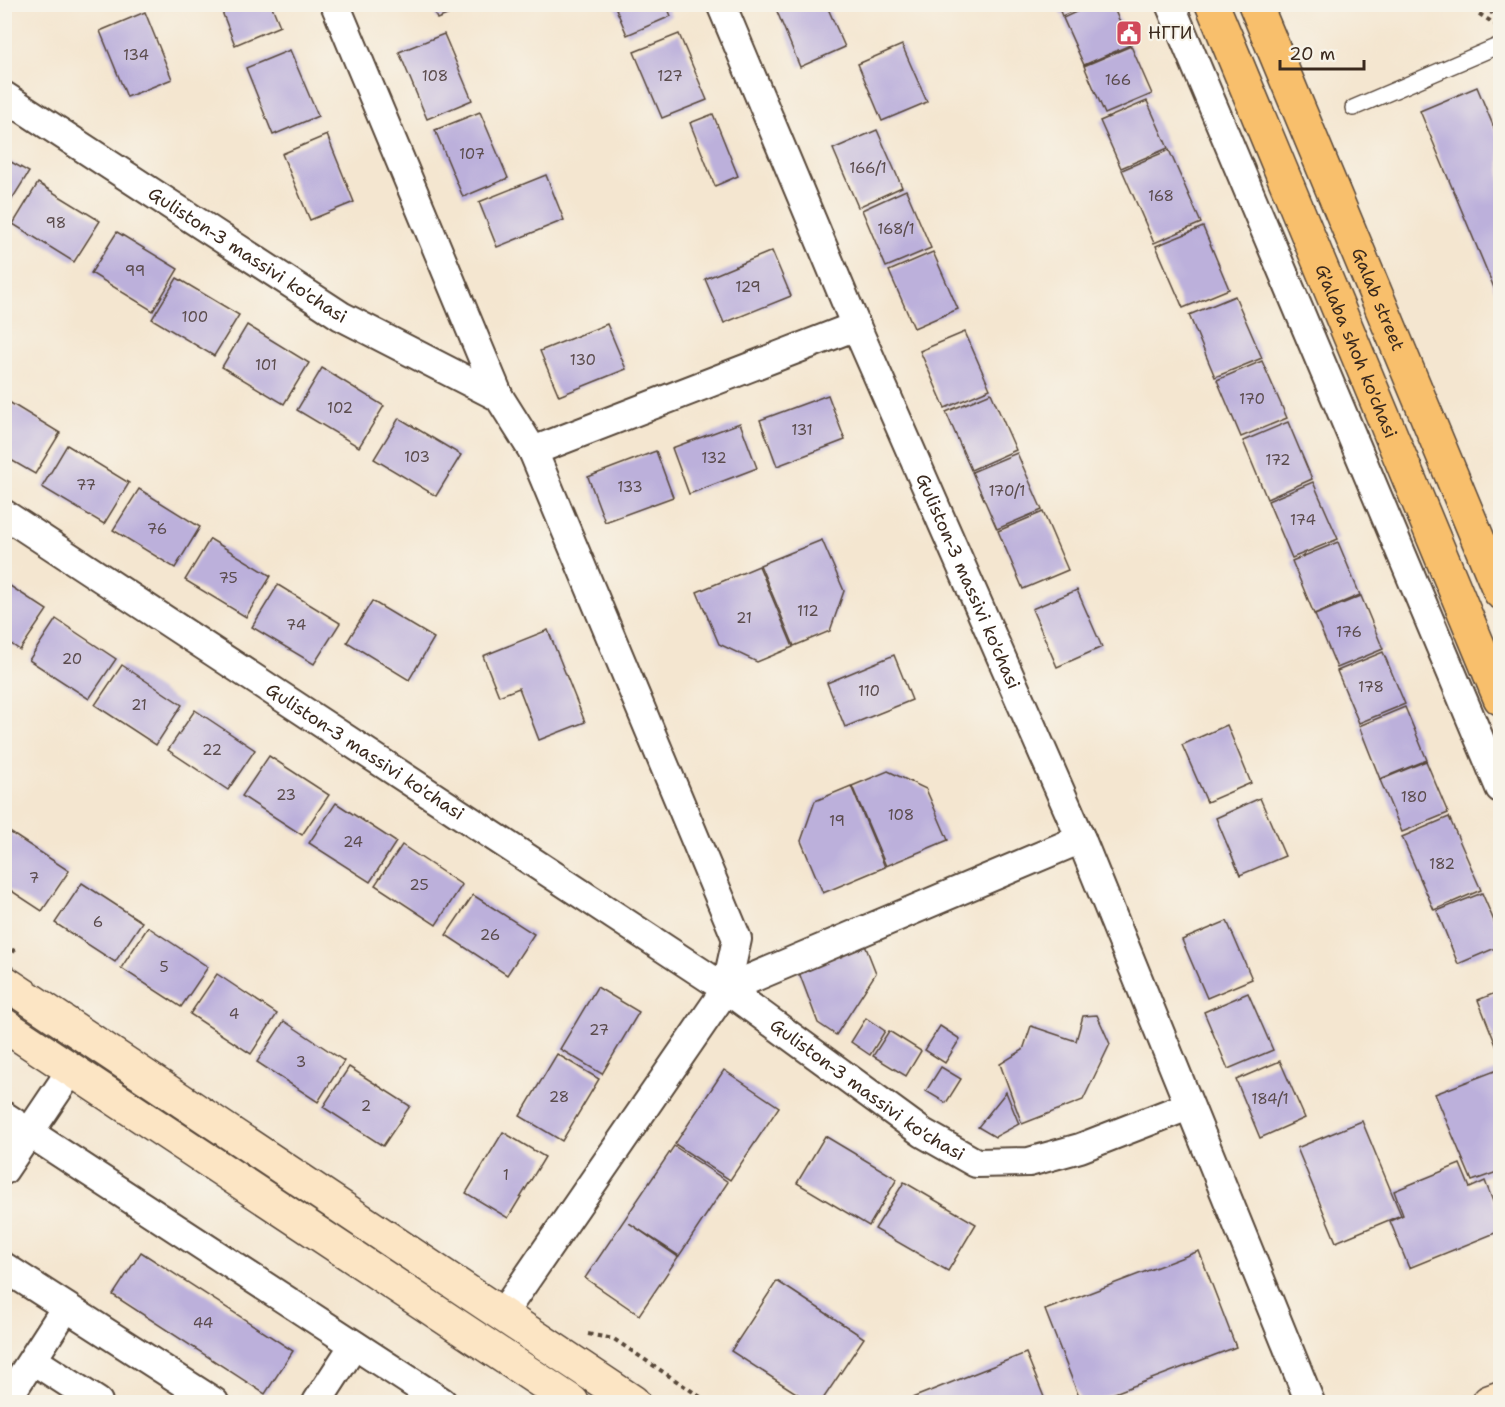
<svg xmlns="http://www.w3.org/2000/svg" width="1505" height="1407" viewBox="0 0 1505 1407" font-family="'Shantell Sans',sans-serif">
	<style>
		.building { fill: #bcb0db }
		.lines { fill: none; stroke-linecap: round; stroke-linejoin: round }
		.lane-casing { stroke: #574639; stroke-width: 18 }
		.street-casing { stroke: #574639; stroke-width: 32 }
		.secondary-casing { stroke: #574639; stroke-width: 36 }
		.primary-casing { stroke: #574639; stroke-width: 36 }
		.path { stroke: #574639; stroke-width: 4; stroke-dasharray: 4.5 4.5; stroke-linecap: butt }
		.lane { stroke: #fff; stroke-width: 15 }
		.street { stroke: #fff; stroke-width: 28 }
		.secondary { stroke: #fce5c4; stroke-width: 33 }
		.primary { stroke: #f8bf6c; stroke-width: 33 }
		.labels { text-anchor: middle; stroke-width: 4.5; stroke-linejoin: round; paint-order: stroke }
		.number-label { font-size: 15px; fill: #5b4c4d }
		.poi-label { font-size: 18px; fill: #3b2a1e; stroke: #f7f3e8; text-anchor: start }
		.street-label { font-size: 18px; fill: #3b2a1e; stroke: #f7f3e8 }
	</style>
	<rect width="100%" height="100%" fill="#f7f3e8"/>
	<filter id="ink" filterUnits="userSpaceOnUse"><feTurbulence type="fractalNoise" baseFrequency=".0167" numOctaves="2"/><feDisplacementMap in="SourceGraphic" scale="12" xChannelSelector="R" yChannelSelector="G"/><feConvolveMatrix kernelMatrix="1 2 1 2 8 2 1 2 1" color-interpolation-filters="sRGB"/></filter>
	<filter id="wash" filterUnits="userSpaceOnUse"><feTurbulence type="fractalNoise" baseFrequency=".008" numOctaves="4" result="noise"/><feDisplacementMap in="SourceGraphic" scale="24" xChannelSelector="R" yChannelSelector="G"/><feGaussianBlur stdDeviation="1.35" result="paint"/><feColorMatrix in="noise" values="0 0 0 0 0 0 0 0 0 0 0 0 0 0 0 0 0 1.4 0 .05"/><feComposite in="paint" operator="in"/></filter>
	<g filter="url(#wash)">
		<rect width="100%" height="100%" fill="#f4e6d0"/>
		<g id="blocks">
			<g class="building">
				<polygon points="219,4 271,4 280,26 235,45"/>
				<polygon points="431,4 472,4 472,5 437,19"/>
				<polygon points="614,4 666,4 671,16 627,35"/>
				<polygon points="787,4 826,4 845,47 800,67 776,9"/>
				<polygon points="1057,4 1088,4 1062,16"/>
				<polygon points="1093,4 1112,4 1130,45 1084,65 1063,18"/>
				<polygon points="1487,4 1500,4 1500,10 1491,14"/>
				<polygon points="145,12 172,79 127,97 100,31"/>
				<polygon points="444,34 472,100 427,119 399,52"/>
				<polygon points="679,34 707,100 662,118 634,52"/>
				<polygon points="902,45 927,102 882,121 858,64"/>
				<polygon points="1131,46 1152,94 1105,114 1084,66"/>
				<polygon points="290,50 318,116 273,135 246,68"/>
				<polygon points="1477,87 1500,142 1500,302 1420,111"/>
				<polygon points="1147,101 1168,148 1121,168 1100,121"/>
				<polygon points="480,112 508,178 463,197 435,130"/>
				<polygon points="713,114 738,176 715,186 690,123"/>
				<polygon points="877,130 902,187 858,207 833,149"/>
				<polygon points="327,135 354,202 310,220 282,154"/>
				<polygon points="1169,150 1201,223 1154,243 1122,170"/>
				<polygon points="4,158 29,172 4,212"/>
				<polygon points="546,175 564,220 497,247 479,202"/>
				<polygon points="38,183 100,221 74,262 13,224"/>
				<polygon points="906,190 931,248 886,267 862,210"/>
				<polygon points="1203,227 1229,289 1183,308 1156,246"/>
				<polygon points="117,232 178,269 153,311 91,273"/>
				<polygon points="772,251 791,296 724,323 705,279"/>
				<polygon points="933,252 958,309 914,328 889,271"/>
				<polygon points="177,278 239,315 214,356 152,319"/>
				<polygon points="1235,296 1262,358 1215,377 1189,315"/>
				<polygon points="607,324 626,369 559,396 540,351"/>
				<polygon points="247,325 309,363 284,404 222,367"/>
				<polygon points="965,332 990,389 945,408 920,351"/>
				<polygon points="1262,361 1287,418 1241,437 1217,380"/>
				<polygon points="322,368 384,406 359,447 297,410"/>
				<polygon points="991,393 1016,450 971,470 946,412"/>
				<polygon points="828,395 845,440 777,466 760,420"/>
				<polygon points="4,399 60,433 35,474 4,456"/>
				<polygon points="399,418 461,455 436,496 374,459"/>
				<polygon points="1288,422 1312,479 1267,499 1243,441"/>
				<polygon points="740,423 757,468 689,494 672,448"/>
				<polygon points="67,445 129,483 104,524 42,487"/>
				<polygon points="656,451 673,497 605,522 588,477"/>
				<polygon points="1017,453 1042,510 997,529 972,472"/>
				<polygon points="1313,482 1338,539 1292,558 1268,501"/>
				<polygon points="139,489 200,527 175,568 113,530"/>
				<polygon points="1043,512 1068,570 1023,589 998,531"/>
				<polygon points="210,539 271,576 246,617 185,580"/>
				<polygon points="822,540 844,591 830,631 794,646 760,565"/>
				<polygon points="1338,542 1360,595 1314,614 1292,561"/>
				<polygon points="759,566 793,647 757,662 719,644 697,592"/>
				<polygon points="4,582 47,610 20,650 4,639"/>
				<polygon points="278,585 340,623 314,664 252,627"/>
				<polygon points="1077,590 1102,647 1057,667 1032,609"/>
				<polygon points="1361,596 1383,649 1337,668 1315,615"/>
				<polygon points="372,601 434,638 409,680 347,642"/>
				<polygon points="56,619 116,659 89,699 29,660"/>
				<polygon points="548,630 585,722 539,740 519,688 499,696 483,656"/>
				<polygon points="1383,652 1405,704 1359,723 1337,671"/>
				<polygon points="894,655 912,700 845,727 827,683"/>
				<polygon points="122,665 182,705 156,745 95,705"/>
				<polygon points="1405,707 1427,760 1380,779 1359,726"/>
				<polygon points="195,710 255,750 228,790 168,750"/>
				<polygon points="1227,725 1251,783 1207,802 1182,745"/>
				<polygon points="269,756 329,795 302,835 242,796"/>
				<polygon points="1426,761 1448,813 1402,832 1380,780"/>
				<polygon points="888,771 926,789 948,840 886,866 852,786"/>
				<polygon points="851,786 885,867 823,893 801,841 815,801"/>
				<polygon points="1260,798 1285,856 1240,875 1216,818"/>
				<polygon points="336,803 396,842 370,882 309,843"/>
				<polygon points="1449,817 1481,890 1434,910 1402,837"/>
				<polygon points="8,831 69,871 42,911 4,886 4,837"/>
				<polygon points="402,845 462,885 436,925 375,885"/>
				<polygon points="82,883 142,922 115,962 55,923"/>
				<polygon points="1482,893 1500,935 1500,946 1458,964 1437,911"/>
				<polygon points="473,895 534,934 507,975 446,935"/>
				<polygon points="1227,921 1252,979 1207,998 1182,940"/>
				<polygon points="148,927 208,967 181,1007 121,968"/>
				<polygon points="865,945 876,973 836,1035 818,1023 798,970"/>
				<polygon points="217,974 277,1014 251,1054 190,1014"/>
				<polygon points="597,987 639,1012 602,1074 560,1049"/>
				<polygon points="1500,991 1500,1055 1478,1000"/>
				<polygon points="1248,993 1273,1050 1228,1069 1204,1012"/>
				<polygon points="1097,1015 1110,1044 1083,1100 1022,1124 1000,1064 1023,1050 1031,1026 1076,1041 1083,1016"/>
				<polygon points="866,1018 885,1031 870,1055 851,1042"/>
				<polygon points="284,1021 344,1061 318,1102 257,1062"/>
				<polygon points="940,1026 960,1039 945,1063 925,1050"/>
				<polygon points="889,1031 921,1051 906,1076 873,1056"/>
				<polygon points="557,1054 599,1079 562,1141 520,1116"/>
				<polygon points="1280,1061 1305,1118 1260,1138 1236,1080"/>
				<polygon points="349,1067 410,1106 383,1146 323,1107"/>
				<polygon points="941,1067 961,1079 946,1103 926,1091"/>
				<polygon points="1500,1069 1500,1171 1472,1181 1435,1094"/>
				<polygon points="724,1070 779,1107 730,1180 675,1144"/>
				<polygon points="1006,1092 1019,1124 995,1137 978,1127"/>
				<polygon points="1362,1121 1401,1215 1336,1242 1297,1148"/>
				<polygon points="503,1132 545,1157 508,1218 466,1193"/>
				<polygon points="825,1136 897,1179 869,1226 797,1183"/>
				<polygon points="674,1146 728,1182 679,1256 629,1223 678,1257 639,1315 585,1278"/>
				<polygon points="1460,1164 1470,1188 1485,1181 1500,1219 1500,1231 1409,1268 1390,1221 1403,1215 1394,1191"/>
				<polygon points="904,1182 976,1224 948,1271 875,1229"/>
				<polygon points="1199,1251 1236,1347 1091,1402 1081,1402 1045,1310"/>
				<polygon points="141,1252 293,1351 265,1394 113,1295"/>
				<polygon points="777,1281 864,1338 821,1402 810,1402 731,1351"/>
				<polygon points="1026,1353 1046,1402 902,1402"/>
			</g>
		</g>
	</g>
	<g filter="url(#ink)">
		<use href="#blocks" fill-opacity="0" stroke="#574639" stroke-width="1.5"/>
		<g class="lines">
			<defs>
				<polyline id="lane" points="1353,108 1500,45"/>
				<g id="street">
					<polyline points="335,4 499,397 533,451 737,939 726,989 503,1313"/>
					<path id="s1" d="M 721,4 L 856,326 L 1081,839 L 1310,1402"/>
					<polyline points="1170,4 1500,788"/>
					<path id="s2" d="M 4,96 L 341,316 L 499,397"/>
					<polyline points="533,451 856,326"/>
					<path id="s3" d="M 4,514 L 726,989 L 923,1133 L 976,1163 L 1029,1162 L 1080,1148 L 1188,1106"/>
					<polyline points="726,989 1081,839"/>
					<polyline points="4,1116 442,1402"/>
					<polyline points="4,1170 72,1069"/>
					<polyline points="4,1267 214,1402"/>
					<polyline points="33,1360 98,1402"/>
					<polyline points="5,1402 65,1309"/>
					<polyline points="317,1402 354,1345"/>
				</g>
				<g id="secondary">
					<polyline points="4,982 633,1402"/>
					<polyline points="4,1025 572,1402"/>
					<polyline points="1489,1402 1500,1398"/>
				</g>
				<g id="primary">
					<path id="s4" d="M 1212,4 L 1500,698"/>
					<path id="s5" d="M 1255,4 L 1500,592"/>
				</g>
			</defs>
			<use href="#lane" class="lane-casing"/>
			<use href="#street" class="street-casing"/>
			<use href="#secondary" class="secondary-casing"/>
			<use href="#primary" class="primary-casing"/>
			<g class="path">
				<polyline points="1464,4 1495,24"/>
				<polyline points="4,945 16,952"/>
				<polyline points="588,1334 614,1339 708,1402"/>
			</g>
			<use href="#lane" class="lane"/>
			<use href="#street" class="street"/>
			<use href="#secondary" class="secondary"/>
			<use href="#primary" class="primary"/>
		</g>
	</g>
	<defs>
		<symbol id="civic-square" viewBox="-11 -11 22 22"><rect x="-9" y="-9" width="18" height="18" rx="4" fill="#d1495b" stroke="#f7f3e8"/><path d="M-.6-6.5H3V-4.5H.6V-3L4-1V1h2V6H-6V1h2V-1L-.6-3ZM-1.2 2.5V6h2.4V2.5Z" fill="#fff"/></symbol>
	</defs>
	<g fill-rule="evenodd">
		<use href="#civic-square" x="1114" y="18" width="30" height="30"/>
	</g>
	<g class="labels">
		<g class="number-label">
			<text x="136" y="60">134</text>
			<text x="435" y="81">108</text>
			<text x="670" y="81">127</text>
			<text x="1118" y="85">166</text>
			<text x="472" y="159">107</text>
			<text x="868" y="173">166/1</text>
			<text x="1161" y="201">168</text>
			<text x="56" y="228">98</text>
			<text x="896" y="234">168/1</text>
			<text x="135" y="276">99</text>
			<text x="748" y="292">129</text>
			<text x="195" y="322">100</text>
			<text x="583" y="365">130</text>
			<text x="266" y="370">101</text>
			<text x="1252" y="404">170</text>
			<text x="340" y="413">102</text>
			<text x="802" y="435">131</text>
			<text x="417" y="462">103</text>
			<text x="714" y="463">132</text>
			<text x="1278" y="465">172</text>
			<text x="86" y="490">77</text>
			<text x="630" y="492">133</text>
			<text x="1007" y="496">170/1</text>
			<text x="1303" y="525">174</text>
			<text x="157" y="534">76</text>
			<text x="228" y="583">75</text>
			<text x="808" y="616">112</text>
			<text x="744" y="623">21</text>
			<text x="296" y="630">74</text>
			<text x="1349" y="637">176</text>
			<text x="72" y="664">20</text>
			<text x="1371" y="692">178</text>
			<text x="869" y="696">110</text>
			<text x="139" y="710">21</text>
			<text x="212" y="755">22</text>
			<text x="286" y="800">23</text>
			<text x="1414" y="802">180</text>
			<text x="901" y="820">108</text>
			<text x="837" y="826">19</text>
			<text x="353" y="847">24</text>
			<text x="1442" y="869">182</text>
			<text x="34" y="883">7</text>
			<text x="419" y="890">25</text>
			<text x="98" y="927">6</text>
			<text x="490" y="940">26</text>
			<text x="164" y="972">5</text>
			<text x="234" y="1019">4</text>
			<text x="599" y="1035">27</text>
			<text x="301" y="1067">3</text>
			<text x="559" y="1102">28</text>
			<text x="1270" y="1104">184/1</text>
			<text x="366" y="1111">2</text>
			<text x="506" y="1180">1</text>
			<text x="203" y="1328">44</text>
		</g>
		<g class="poi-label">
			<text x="1148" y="39">НГГИ</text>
		</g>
		<g class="street-label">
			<text dy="6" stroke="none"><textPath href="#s2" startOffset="291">Guliston-3 massivi ko'chasi</textPath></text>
			<text dy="6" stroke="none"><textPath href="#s5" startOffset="320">Galab street</textPath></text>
			<text dy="6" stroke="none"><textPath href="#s4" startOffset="376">G'alaba shoh ko'chasi</textPath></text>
			<text dy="6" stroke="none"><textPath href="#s1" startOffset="628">Guliston-3 massivi ko'chasi</textPath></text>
			<text dy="6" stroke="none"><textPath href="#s3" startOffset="432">Guliston-3 massivi ko'chasi</textPath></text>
			<text dy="6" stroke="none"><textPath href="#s3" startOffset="1038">Guliston-3 massivi ko'chasi</textPath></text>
		</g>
	</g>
	<rect width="1505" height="1407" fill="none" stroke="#f7f3e8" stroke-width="24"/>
	<path d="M1280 60v9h84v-9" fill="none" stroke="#3b2a1e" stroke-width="3"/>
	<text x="1289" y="60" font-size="18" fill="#3b2a1e" stroke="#f7f3e8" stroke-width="4.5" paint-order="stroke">20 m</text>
</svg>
